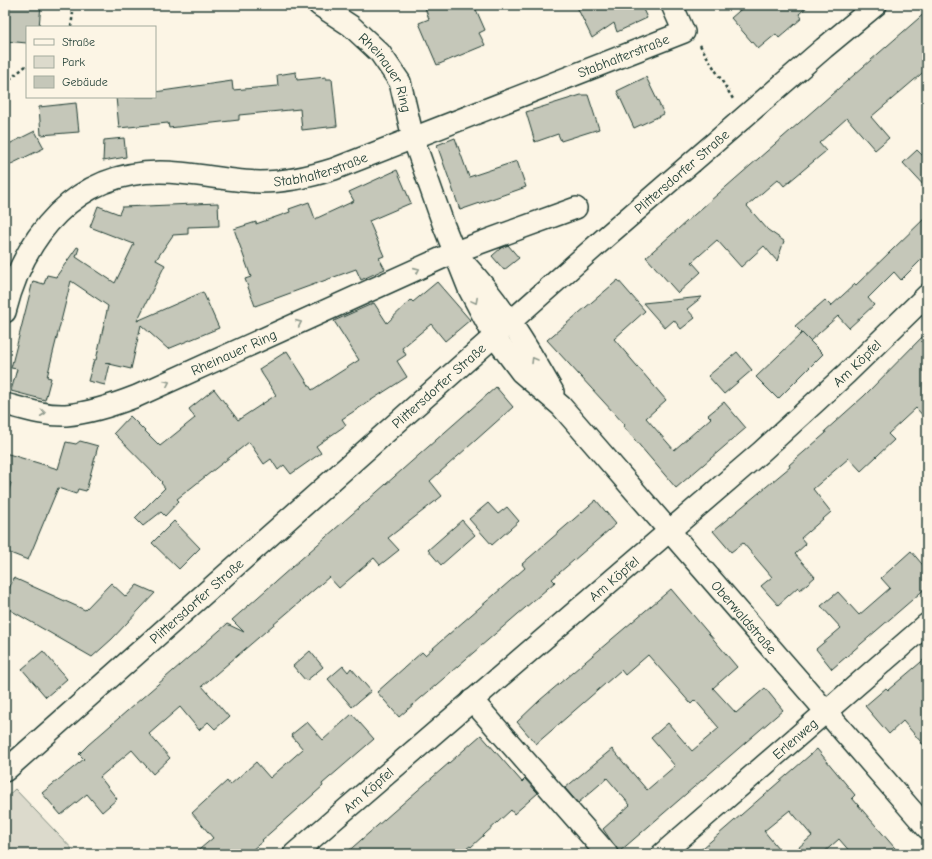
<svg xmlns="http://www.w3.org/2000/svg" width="932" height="859" viewBox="0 0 932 859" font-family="'Comic Neue',sans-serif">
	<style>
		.green { fill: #dcdacc; stroke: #7e8c80 }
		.building { fill: #c5c7b9; stroke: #1f3d34 }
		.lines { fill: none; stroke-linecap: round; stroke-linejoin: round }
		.minor-casing { stroke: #1f3d34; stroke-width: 24 }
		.path { stroke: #1f3d34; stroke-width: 2.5; stroke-dasharray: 3 3; stroke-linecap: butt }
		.minor { stroke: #fcf5e5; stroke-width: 21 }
		.oneway { stroke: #8e998c }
		.labels { text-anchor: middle; stroke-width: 3; stroke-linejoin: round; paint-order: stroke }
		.street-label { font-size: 14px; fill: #1f3d34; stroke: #fcf5e5 }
	</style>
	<rect width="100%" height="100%" fill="#fcf5e5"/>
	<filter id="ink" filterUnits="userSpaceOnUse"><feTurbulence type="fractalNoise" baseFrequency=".025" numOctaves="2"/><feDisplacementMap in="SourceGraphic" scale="8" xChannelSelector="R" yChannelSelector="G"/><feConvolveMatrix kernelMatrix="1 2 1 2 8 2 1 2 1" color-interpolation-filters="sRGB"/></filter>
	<g filter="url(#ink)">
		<polygon class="green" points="15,789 77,854 5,854 5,798"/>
		<g class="building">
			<polygon points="5,5 41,5 39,27 27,27 27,43 5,41"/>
			<polygon points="424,5 474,5 485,30 479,33 485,45 437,65 419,23 429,19"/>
			<polygon points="576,5 641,5 647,18 617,32 614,23 592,38"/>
			<polygon points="746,5 809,5 799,14 802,18 779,38 776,34 758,49 731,18"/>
			<polygon points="927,11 927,69 871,117 889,138 875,150 847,118 819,143 826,151 784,186 778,179 747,206 768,230 784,241 777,261 764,246 741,267 717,240 692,262 701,272 678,293 646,257"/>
			<polygon points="296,72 297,80 326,77 326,79 332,79 337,126 302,130 300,109 239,115 239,120 169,128 168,123 119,128 116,97 155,97 155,92 232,81 233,90 278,86 277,75"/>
			<polygon points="646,77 664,114 634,128 617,91"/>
			<polygon points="581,95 588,95 599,129 561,141 558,134 535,142 526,112"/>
			<polygon points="76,103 79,132 41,135 39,107"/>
			<polygon points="35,131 44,148 5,167 5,146"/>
			<polygon points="124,138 126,157 103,161 104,140"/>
			<polygon points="455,138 469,177 517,161 526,187 460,210 437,145"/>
			<polygon points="917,150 927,160 927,189 903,163"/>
			<polygon points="397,170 411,203 369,221 384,256 379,258 385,269 361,280 356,269 255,306 245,279 251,277 234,229 256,222 256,224 290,212 289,209 309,202 315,219 354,201 349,192"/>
			<polygon points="218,203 219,226 188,227 188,234 173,235 156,260 165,265 137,321 203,292 219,328 168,349 141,325 131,369 105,363 110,364 105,385 88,381 94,360 96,360 108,306 71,281 47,377 51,378 45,400 11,391 17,369 11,368 33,281 44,284 47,275 56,277 77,247 79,248 76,257 115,283 134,244 90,227 98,206 119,214 122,207"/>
			<polygon points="927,216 927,254 901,280 894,272 868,298 874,305 849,328 838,316 810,341 795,326 825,300 831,306 855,284 856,285"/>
			<polygon points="508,245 519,258 504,270 492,256 501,248"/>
			<polygon points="618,280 645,311 614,339 666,400 646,418 674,450 711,418 708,415 724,402 746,428 676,488 623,426 625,425 547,340"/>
			<polygon points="437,282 470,320 445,341 431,324 402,348 406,355 397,361 407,377 342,419 346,425 316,446 321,453 291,474 284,465 278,470 271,459 264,464 249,442 177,499 179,501 165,516 161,512 143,526 135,518 165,488 161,483 162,482 114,433 130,416 160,446 195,418 189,409 214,389 238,420 276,395 259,369 287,351 312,390 359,360 334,321 374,303 387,323 411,300 413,302"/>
			<polygon points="702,297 687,309 695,318 681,329 674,320 665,328 643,303"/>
			<polygon points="927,332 927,420 916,408 888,434 894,440 861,471 849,458 813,489 831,512 801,538 806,544 795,554 815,577 800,590 798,587 778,605 761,586 772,577 743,543 731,552 713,531 790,467 789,465 826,433 825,431 864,396"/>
			<polygon points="802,333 823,354 778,399 756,377"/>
			<polygon points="737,352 752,370 724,394 708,376"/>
			<polygon points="496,387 513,407 430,481 442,496 388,538 399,550 380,565 374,558 339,588 329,577 202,686 229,717 215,729 208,722 199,730 180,707 149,734 170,758 153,774 132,750 100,777 117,799 102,812 87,794 61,815 42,793 84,759 79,754 88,745 227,624 244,632 232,620"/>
			<polygon points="80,441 98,446 86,491 78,489 76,494 58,488 28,560 5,551 5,503 11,483 5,481 5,453 58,469 66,442 76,444"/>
			<polygon points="596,500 616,524 552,579 555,582 399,717 377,692 422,652 425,655 525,568 522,564"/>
			<polygon points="488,503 498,514 507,507 519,521 492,545 469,519"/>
			<polygon points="462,520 475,535 441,565 428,550"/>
			<polygon points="174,521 200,548 179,569 152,543"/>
			<polygon points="911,551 927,570 927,587 832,669 816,649 841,628 821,606 838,592 859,615 890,588 881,578"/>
			<polygon points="14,578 85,610 111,583 126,597 137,585 155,593 112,639 92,657 5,607 5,597"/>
			<polygon points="671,589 737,667 713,688 736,713 765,688 783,710 619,852 603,829 630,805 607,778 578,803 565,788 612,749 647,790 675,766 651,738 668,723 692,751 719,728 695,700 691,704 648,655 625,675 621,670 536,744 517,722 540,700"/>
			<polygon points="43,651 67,679 46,697 22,669"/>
			<polygon points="310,651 323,667 306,681 293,666"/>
			<polygon points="927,657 927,749 903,721 889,734 865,706 886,688 888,690"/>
			<polygon points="343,666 348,672 351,668 371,691 352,707 328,679"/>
			<polygon points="352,714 374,739 322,784 323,786 262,840 263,841 247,854 194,854 213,838 192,813 227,781 230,785 256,762 270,778 303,749 291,735 307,722 323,740"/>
			<polygon points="481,735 522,782 525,779 538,793 514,814 511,810 471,847 470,846 459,854 345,854"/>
			<polygon points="817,749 855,795 852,798 900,854 852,854 839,839 822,854 791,854 812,836 790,810 764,831 783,854 696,854"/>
		</g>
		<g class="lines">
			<defs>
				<g id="minor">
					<path id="s1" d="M 319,5 L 351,26 L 380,53 L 400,82 L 413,138 L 444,226 L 469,289 L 494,336 L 521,372 L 561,406 L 927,828"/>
					<path d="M 463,262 C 500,302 526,344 553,392"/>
					<path id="s2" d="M 5,312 C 24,236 75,172 160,172 C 193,172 227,181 260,182 C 285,182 309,177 334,169 L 684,32 L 672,5"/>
					<path id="s3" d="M 5,404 C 24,409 45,416 66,415 C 90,413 114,405 137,396 L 455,252 L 576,208"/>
					<polyline points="472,700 607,854"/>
					<path id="s4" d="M 5,771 L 607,236 L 824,48 L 876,5"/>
					<path id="s5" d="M 294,854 L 761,452 L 846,374 L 927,295"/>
					<path id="s6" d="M 662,854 L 927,624"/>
				</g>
			</defs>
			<use href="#minor" class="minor-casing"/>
			<g class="path">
				<polyline points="71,27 74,5"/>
				<polyline points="700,45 733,99"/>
				<polyline points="5,83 27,65"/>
				<polyline points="5,853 6,854"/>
			</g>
			<use href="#minor" class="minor"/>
		</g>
		<defs><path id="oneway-chevron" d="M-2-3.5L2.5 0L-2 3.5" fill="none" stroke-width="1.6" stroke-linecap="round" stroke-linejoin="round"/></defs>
		<g class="oneway">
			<use href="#oneway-chevron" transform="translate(417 270) rotate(-24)"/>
			<use href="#oneway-chevron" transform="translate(475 301) rotate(62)"/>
			<use href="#oneway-chevron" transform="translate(299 323) rotate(-24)"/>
			<use href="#oneway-chevron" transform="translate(534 360) rotate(-121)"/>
			<use href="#oneway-chevron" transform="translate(167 383) rotate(-24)"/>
			<use href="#oneway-chevron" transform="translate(43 413) rotate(6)"/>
		</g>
	</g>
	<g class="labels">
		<g class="street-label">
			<text dy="5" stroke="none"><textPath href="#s2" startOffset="713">Stabhalterstraße</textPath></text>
			<text dy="5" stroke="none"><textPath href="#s1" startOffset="98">Rheinauer Ring</textPath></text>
			<text dy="5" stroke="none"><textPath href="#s2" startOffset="389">Stabhalterstraße</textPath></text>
			<text dy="5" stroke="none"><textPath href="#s4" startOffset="904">Plittersdorfer Straße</textPath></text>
			<text dy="5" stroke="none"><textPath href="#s3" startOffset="242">Rheinauer Ring</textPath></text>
			<text dy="5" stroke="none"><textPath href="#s5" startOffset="747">Am Köpfel</textPath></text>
			<text dy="5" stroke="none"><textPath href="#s4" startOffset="580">Plittersdorfer Straße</textPath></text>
			<text dy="5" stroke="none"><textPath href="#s5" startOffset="422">Am Köpfel</textPath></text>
			<text dy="5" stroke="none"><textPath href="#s4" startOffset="256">Plittersdorfer Straße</textPath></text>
			<text dy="5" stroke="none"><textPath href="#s1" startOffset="762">Oberwaldstraße</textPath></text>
			<text dy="5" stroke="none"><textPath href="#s6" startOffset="176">Erlenweg</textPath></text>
			<text dy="5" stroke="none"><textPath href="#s5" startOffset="98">Am Köpfel</textPath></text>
		</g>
	</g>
	<rect width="932" height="859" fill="none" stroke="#fcf5e5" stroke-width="20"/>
	<rect x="10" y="10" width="912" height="839" fill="none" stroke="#1f3d34" stroke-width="1.5" filter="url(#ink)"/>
	<rect x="26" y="26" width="130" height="72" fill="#fcf5e5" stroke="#a4ab9e"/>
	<rect x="34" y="39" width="20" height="6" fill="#fcf5e5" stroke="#a4ab9e"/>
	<text x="62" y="46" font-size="12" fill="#1f3d34">Straße</text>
	<rect x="34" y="56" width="20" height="12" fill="#dcdacc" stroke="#a4ab9e"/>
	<text x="62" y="66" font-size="12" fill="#1f3d34">Park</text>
	<rect x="34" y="76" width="20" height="12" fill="#c5c7b9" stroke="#a4ab9e"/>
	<text x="62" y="86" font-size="12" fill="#1f3d34">Gebäude</text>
</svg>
